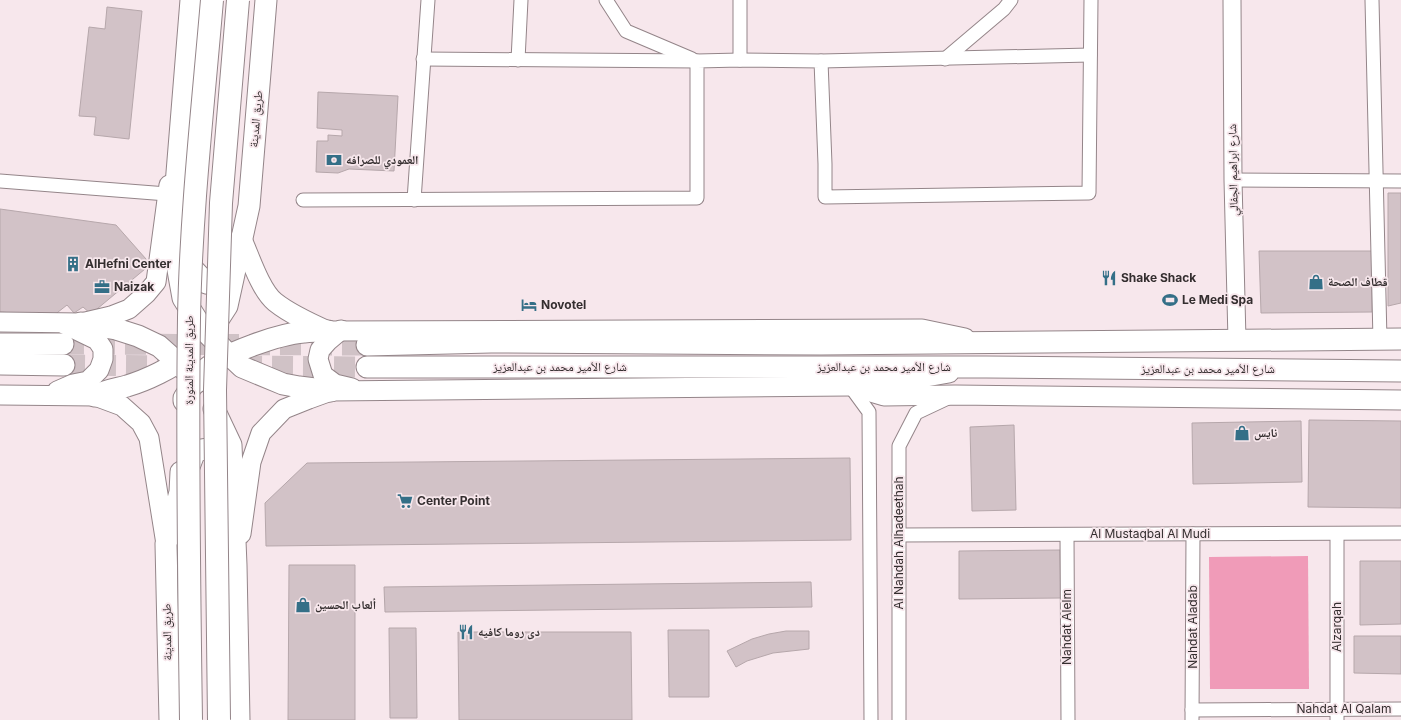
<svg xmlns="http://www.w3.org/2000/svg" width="1401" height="720" viewBox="0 0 1401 720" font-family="Inter,'Noto Naskh Arabic',sans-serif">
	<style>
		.green { fill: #f09bb8 }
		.building { fill: #d2c2c7; stroke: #b6a7ab }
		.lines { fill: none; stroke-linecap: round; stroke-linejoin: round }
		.primary-tunnel { stroke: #d0c2c6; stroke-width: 21; stroke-dasharray: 21 10; stroke-linecap: butt }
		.minor-casing { stroke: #948589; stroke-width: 15 }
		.tertiary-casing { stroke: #948589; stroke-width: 19 }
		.secondary-casing { stroke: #948589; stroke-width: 21 }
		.primary-casing { stroke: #948589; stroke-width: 23 }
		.minor { stroke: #fff; stroke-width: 13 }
		.tertiary { stroke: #fff; stroke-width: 17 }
		.secondary { stroke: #fff; stroke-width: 19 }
		.primary { stroke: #fff; stroke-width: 21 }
		.motorway-bridge-casing { stroke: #948589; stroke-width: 24; stroke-linecap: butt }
		.motorway-bridge { stroke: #fff; stroke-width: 22 }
		.labels { text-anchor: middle; stroke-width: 3.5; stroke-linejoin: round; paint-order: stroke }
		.street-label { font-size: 12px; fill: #342e2f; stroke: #f7e7ec }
		.poi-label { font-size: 12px; font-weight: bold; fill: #342e2f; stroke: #f7e7ec; text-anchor: start }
	</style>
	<rect width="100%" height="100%" fill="#f7e7ec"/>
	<polygon class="green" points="1308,556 1309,689 1210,689 1209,557"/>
	<g class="building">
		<polygon points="107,7 142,11 129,139 94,135 96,117 79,116 89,27 105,29"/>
		<polygon points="318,92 398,96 394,171 349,169 338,173 316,172 317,141 328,141 328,135 342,136 342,130 317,128"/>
		<polygon points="1388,193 1401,193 1401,303 1388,306"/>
		<polygon points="0,209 116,225 146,259 145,269 91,314 83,307 74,313 67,305 53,316 0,312"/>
		<polygon points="1259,251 1372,251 1372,312 1261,313"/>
		<polygon points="1309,420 1401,421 1401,508 1308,507"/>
		<polygon points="1301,421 1302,482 1193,484 1192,423"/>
		<polygon points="1014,425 1016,510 972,511 970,427"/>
		<polygon points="850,458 851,540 266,546 265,503 307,463"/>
		<polygon points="1060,550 1061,598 959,599 959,551"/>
		<polygon points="1360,561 1401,561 1401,624 1360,625"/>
		<polygon points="289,565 355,565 355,720 288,720"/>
		<polygon points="811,582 812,607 385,612 384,587"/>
		<polygon points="389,628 416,628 417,718 390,718"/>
		<polygon points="668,630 709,630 709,697 669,697"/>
		<polygon points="786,631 809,631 809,649 773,653 747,661 736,667 727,651 752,639 769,634"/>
		<polygon points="458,632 631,632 632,720 459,720"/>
		<polygon points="1354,636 1401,636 1401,674 1354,673"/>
	</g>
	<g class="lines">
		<g class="primary-tunnel">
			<polyline points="63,344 367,345"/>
			<polyline points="64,365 179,366"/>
			<polyline points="241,366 367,367"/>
		</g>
		<defs>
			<g id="minor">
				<polyline points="606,0 626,31 692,59"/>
				<polyline points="1372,0 1380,340"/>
				<polyline points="423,59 697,61"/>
				<polyline points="945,59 1004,9 1011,0"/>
				<polyline points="518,60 521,0"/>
				<polyline points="740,60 740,0"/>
				<polyline points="821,61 1090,55"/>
				<polyline points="1233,180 1401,181"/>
				<polyline points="0,181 167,194"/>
				<polyline points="303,200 697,198 697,61 740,60 821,61 825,164 825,197 1089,193 1091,0"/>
				<polyline points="414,200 428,0"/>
				<polyline points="850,386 869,412 871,720"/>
				<polyline points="899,535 1401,533"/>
				<polyline points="1067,535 1068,720"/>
				<polyline points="1192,710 1401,709"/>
				<polyline points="899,720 899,446 916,413 950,397"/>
				<polyline points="1192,720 1193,534"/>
				<polyline points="1337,720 1337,534"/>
			</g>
			<polyline id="tertiary" points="1232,0 1233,180 1237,340"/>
			<g id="secondary">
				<path d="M 241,237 C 249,254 260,290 275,302 C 290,314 310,323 328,331 L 922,329 L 965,338"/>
				<polyline points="0,322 81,323 111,316 129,309 146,294 156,282 169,185"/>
				<polyline points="341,330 328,341 320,350 318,359 323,375 335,384 352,388"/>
				<polyline points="57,391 73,384 88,381 99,370 103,359 103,349 97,340 64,324"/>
				<polyline points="867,391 884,396 955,395 1401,400"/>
				<polyline points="0,395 95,396 122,406 141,423 149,438 166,544"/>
				<polyline points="241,534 251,462 261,433 284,409 309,399 331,391 850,386 898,382 949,373"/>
			</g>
			<g id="primary">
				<polyline points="191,0 176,185 176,259 183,298 197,320 208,334 223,349 242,367 283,384 299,387 331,391"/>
				<path d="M 188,254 L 189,265 L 206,283 C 216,284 226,280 230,269"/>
				<polyline points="81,323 116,329 138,336 159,346 177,362 197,382"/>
				<polyline points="216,323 227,306 249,206 266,0"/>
				<polyline points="0,344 63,344"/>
				<polyline points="367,345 491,342 821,344 1401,339"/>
				<polyline points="0,364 64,365"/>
				<polyline points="367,367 986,367 1401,371"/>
				<path d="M 95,396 C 105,390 116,389 127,386 C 147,380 172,368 188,355"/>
				<path d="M 184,401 L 184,398 C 191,388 197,377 206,369 C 225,353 279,334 304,332 C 312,331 320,331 328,331"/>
				<polyline points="214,409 231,445 236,565 239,720"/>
				<polyline points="186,475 195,451 207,449 220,456 223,466"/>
				<polyline points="170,720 166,544 180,492 181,472"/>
			</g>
		</defs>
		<use href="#minor" class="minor-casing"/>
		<use href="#tertiary" class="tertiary-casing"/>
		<use href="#secondary" class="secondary-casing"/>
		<use href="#primary" class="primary-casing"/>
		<use href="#minor" class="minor"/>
		<use href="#tertiary" class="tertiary"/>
		<use href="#secondary" class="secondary"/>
		<use href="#primary" class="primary"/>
		<defs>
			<g id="motorway-bridge">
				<path d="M 191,720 C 189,586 187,452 189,318 C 191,212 203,106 212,0"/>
				<polyline points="219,720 215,390 221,203 238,0"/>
			</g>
		</defs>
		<use href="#motorway-bridge" class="motorway-bridge-casing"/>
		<use href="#motorway-bridge" class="motorway-bridge"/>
	</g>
	<defs>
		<symbol id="bank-bare" viewBox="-9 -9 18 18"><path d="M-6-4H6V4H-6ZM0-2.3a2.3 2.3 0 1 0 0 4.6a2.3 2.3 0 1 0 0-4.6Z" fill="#346f87" stroke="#f7e7ec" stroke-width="2.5" paint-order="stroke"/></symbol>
		<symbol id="building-bare" viewBox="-9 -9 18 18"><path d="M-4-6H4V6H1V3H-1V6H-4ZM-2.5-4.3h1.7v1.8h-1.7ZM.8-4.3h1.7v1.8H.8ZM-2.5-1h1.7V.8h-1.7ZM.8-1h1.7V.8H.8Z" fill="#346f87" stroke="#f7e7ec" stroke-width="2.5" paint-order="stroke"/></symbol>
		<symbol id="restaurant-bare" viewBox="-9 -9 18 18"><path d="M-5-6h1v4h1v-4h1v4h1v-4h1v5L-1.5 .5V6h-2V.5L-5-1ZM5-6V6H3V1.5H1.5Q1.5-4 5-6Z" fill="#346f87" stroke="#f7e7ec" stroke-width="2.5" paint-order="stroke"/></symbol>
		<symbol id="shop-bare" viewBox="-9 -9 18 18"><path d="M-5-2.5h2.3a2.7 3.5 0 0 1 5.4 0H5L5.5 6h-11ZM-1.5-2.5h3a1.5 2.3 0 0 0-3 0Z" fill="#346f87" stroke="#f7e7ec" stroke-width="2.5" paint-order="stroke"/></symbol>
		<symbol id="office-bare" viewBox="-9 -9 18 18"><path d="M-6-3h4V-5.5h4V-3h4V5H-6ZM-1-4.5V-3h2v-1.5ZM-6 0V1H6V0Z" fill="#346f87" stroke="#f7e7ec" stroke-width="2.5" paint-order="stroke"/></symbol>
		<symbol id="stadium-bare" viewBox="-9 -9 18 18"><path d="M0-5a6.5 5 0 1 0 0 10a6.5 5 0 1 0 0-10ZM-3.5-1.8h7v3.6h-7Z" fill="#346f87" stroke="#f7e7ec" stroke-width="2.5" paint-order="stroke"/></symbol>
		<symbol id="hotel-bare" viewBox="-9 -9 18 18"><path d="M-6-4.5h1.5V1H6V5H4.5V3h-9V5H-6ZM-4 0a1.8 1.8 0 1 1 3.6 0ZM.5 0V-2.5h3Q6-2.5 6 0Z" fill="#346f87" stroke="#f7e7ec" stroke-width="2.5" paint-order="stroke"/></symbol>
		<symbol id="supermarket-bare" viewBox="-9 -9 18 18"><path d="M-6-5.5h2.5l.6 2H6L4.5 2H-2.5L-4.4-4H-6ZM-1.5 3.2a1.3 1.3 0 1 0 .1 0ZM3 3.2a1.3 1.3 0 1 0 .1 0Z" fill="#346f87" stroke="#f7e7ec" stroke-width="2.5" paint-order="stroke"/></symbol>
	</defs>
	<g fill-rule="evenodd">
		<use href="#bank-bare" x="323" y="149" width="22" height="22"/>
		<use href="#building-bare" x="62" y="253" width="22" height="22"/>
		<use href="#restaurant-bare" x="1098" y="267" width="22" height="22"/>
		<use href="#shop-bare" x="1305" y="271" width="22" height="22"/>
		<use href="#office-bare" x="91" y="276" width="22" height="22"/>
		<use href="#stadium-bare" x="1159" y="289" width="22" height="22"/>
		<use href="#hotel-bare" x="518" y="294" width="22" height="22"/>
		<use href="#shop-bare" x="1231" y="422" width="22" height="22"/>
		<use href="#supermarket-bare" x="394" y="490" width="22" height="22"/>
		<use href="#shop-bare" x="292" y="594" width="22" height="22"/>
		<use href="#restaurant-bare" x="455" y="621" width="22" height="22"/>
	</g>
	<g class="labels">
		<g class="street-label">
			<text transform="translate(256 119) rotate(-85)" y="4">طريق المدينة</text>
			<text transform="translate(1233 170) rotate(-91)" y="4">شارع ابراهيم الجفالي</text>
			<text transform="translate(189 360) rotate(-90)" y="4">طريق المدينة المنورة</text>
			<text x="560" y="371">شارع الأمير محمد بن عبدالعزيز</text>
			<text x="884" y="371">شارع الأمير محمد بن عبدالعزيز</text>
			<text x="1208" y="373">شارع الأمير محمد بن عبدالعزيز</text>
			<text x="1150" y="538">Al Mustaqbal Al Mudi</text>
			<text transform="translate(899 543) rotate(-90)" y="4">Al Nahdah Alhadeethah</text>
			<text transform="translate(1067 627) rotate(-90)" y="4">Nahdat Alelm</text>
			<text transform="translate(1193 627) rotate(-90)" y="4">Nahdat Aladab</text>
			<text transform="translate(1337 627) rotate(-90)" y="4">Alzarqah</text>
			<text transform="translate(167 632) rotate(-91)" y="4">طريق المدينة</text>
			<text x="1344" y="713">Nahdat Al Qalam</text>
		</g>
		<g class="poi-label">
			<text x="346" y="164">العمودي للصرافه</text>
			<text x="85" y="268">AlHefni Center</text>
			<text x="1121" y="282">Shake Shack</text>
			<text x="1328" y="286">قطاف الصحة</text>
			<text x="114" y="291">Naizak</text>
			<text x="1182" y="304">Le Medi Spa</text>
			<text x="541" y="309">Novotel</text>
			<text x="1254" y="437">نايس</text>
			<text x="417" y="505">Center Point</text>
			<text x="315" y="609">ألعاب الحسين</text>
			<text x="478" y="636">دى روما كافيه</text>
		</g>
	</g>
</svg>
